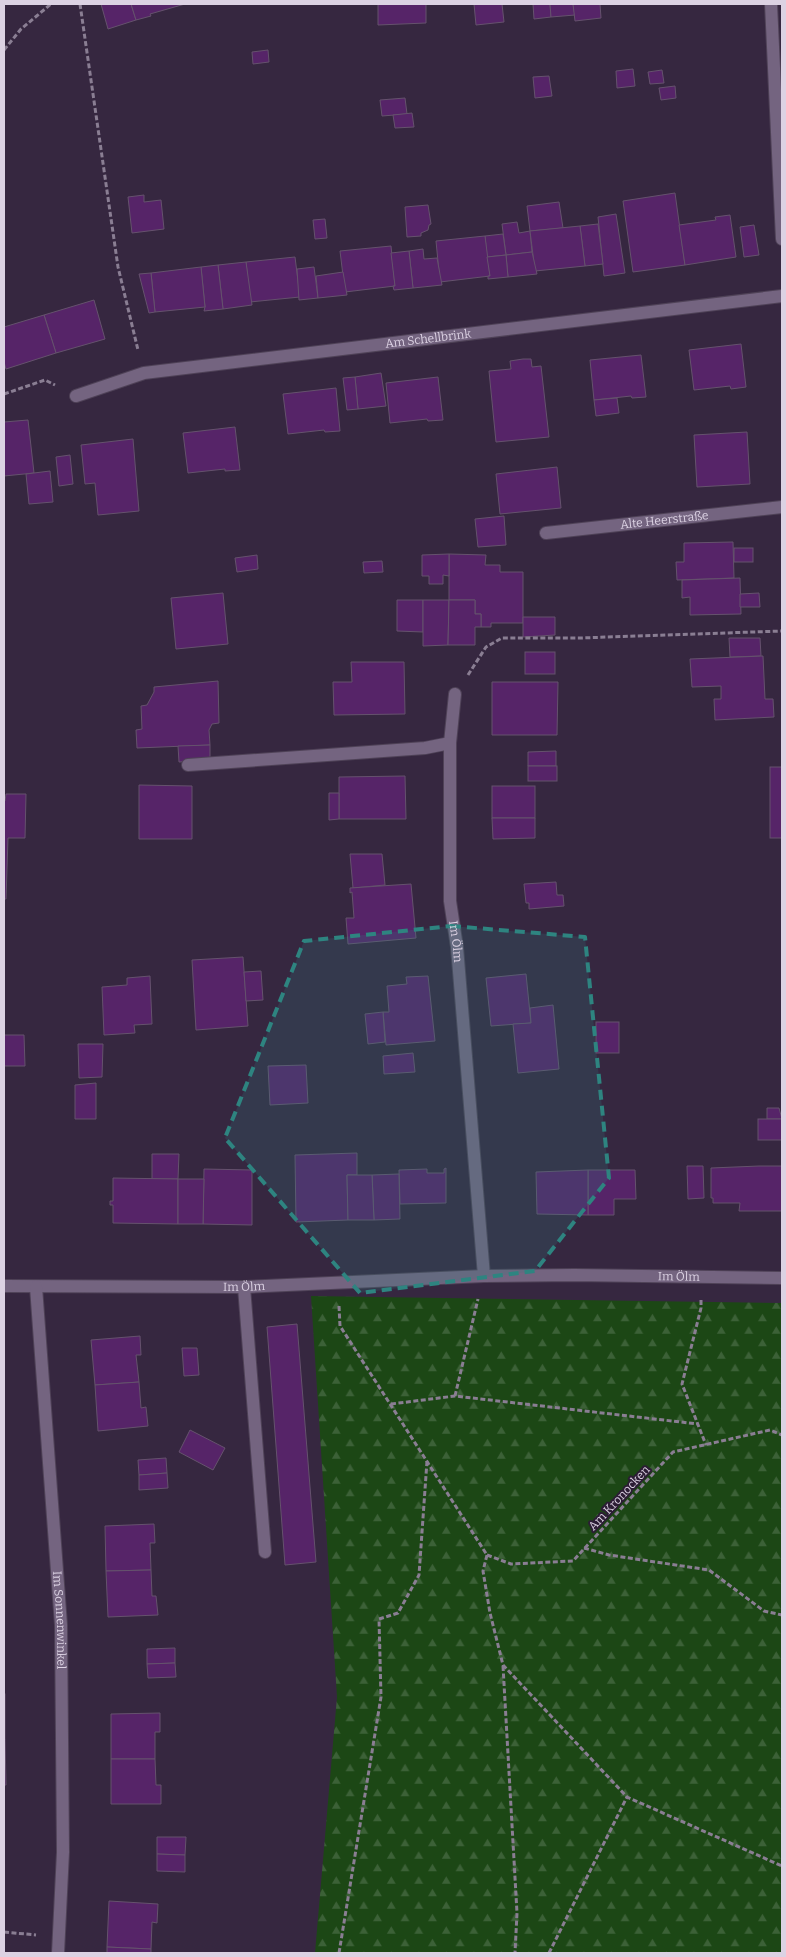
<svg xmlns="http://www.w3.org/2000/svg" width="786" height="1957" viewBox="0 0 786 1957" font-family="Bitter,serif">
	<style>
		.forest { fill: url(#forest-firs) }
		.building { fill: #562468; stroke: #65526d }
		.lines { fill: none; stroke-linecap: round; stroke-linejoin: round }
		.service-casing { stroke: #4f4257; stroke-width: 14 }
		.minor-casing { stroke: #4f4257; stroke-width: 14 }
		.path { stroke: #8a7e93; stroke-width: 3; stroke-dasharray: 5 2.5; stroke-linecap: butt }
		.service { stroke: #746480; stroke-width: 12 }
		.minor { stroke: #746480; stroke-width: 12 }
		.marked { fill: #2e8480; fill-opacity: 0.2; stroke: #2e8480; stroke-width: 4; stroke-dasharray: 10 6; stroke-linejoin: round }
		.labels { text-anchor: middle; stroke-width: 4; stroke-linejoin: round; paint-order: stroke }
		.street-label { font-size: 12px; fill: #dcd2e3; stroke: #2c1d35 }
	</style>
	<defs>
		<pattern id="forest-firs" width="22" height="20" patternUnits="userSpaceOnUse" patternTransform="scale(1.25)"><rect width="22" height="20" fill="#1c4715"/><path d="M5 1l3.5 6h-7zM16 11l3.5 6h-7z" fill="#3c6137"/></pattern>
	</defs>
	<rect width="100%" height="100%" fill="#362740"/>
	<polygon class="forest" points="311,1296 782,1303 782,1953 315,1953 337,1697"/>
	<g class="building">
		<polygon points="101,4 131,4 136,20 108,29"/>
		<polygon points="131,4 185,4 150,14 151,16 136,20"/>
		<polygon points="378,4 426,4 426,23 378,25"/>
		<polygon points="474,4 502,4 504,22 476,25"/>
		<polygon points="533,4 550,4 551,17 534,19"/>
		<polygon points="550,4 573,4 575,15 551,17"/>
		<polygon points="573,4 600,4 601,18 575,21"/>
		<polygon points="268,50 269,62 253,64 252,52"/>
		<polygon points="633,69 635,86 617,88 616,71"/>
		<polygon points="662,70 664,83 650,84 648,72"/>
		<polygon points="549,76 552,96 535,98 533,77"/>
		<polygon points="675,86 676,98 661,100 659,88"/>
		<polygon points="405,98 407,114 382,116 380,100"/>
		<polygon points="412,113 414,127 395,128 393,115"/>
		<polygon points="675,193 685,265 633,272 623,201"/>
		<polygon points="144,195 144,202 161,200 164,229 132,233 128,197"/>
		<polygon points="559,202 563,228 530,231 527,206"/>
		<polygon points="428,205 431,224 429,225 428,230 421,233 421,236 407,237 405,207"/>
		<polygon points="616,214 625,273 604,276 598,217"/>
		<polygon points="730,215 736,257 685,265 679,225 716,220 715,217"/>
		<polygon points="325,219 327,238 315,239 313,220"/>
		<polygon points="517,222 519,233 530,231 532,252 506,255 502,224"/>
		<polygon points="598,224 603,264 585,266 580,226"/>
		<polygon points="754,225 759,255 744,257 740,227"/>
		<polygon points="580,226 585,266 535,271 530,231"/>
		<polygon points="503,234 506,255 487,257 485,236"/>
		<polygon points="485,236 490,276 440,282 436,241"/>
		<polygon points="391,246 395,286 345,292 340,251"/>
		<polygon points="423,249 424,259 437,258 442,285 413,288 409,251"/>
		<polygon points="409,251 413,288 394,290 393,286 395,286 391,253"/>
		<polygon points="532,252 537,274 508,277 506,255"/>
		<polygon points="506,255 508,277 488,279 488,276 490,276 487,257"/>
		<polygon points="295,257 300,297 250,302 246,262"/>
		<polygon points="246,262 252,305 223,309 218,265"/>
		<polygon points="218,265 223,309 204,311 205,307 201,267"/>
		<polygon points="201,267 205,307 155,312 151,273"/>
		<polygon points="314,267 318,298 299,300 297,269"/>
		<polygon points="343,272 347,295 318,298 316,276"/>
		<polygon points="151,273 155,312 149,313 139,274"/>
		<polygon points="94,300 105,339 56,353 44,315"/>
		<polygon points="44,315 56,353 6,369 4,362 4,327"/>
		<polygon points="741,344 746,387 731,389 730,386 694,390 689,350"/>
		<polygon points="641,355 646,397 632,398 631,396 594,400 590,360"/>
		<polygon points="523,359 531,359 532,367 541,366 549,437 496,442 489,371 511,369 510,361"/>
		<polygon points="381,373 386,406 358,409 355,377"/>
		<polygon points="355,377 358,409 347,410 343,378"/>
		<polygon points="438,377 443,420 428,421 427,419 390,423 386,383"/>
		<polygon points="336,388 340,431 325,432 324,430 288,434 283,394"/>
		<polygon points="617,398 619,413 596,416 594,400"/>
		<polygon points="28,420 34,473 4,476 4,422"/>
		<polygon points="235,427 240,470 225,471 225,469 188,473 183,433"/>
		<polygon points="747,432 750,484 697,487 694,435"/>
		<polygon points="133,439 139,511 98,515 95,483 85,484 81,445"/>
		<polygon points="70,455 73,484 59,486 56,457"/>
		<polygon points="557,467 561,508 500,514 496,474"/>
		<polygon points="50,471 53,502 29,504 26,474"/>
		<polygon points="504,516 506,545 478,547 475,519"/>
		<polygon points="733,542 734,578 677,580 676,562 684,562 684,543"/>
		<rect x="734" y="548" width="19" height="14"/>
		<polygon points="449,554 486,555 485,565 500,565 500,572 523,572 523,623 491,623 491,627 481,627 481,614 475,614 475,600 449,600"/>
		<polygon points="449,554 449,576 443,575 443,584 429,584 429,576 422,576 422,555"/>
		<polygon points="257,555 258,569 237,572 235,558"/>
		<polygon points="382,561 383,572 364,573 363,562"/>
		<polygon points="740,578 741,614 690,615 690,597 682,598 682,580"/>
		<polygon points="223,593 228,644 176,649 171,598"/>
		<polygon points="759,593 760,607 740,607 740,594"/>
		<polygon points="397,600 423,600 423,632 397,631"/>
		<polygon points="423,600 449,600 448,645 423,646"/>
		<polygon points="449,600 475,600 475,614 481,614 481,627 475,627 475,645 448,645"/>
		<polygon points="523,617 555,617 555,635 523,637"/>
		<polygon points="729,638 760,638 761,656 730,657"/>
		<rect x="525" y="652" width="30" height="22"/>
		<polygon points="763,656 765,699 773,699 774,717 715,720 714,699 721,699 721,686 692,687 690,659"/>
		<polygon points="351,662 404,662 405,714 334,715 333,682 352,682"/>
		<polygon points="218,681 219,723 212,724 209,730 210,745 137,748 136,730 142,729 141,706 147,705 154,692 154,687"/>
		<polygon points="492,682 558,682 557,735 492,735"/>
		<polygon points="210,745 210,759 216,760 179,762 178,746"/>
		<polygon points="556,751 556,766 528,766 528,752"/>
		<rect x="528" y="766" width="29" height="15"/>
		<rect x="770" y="767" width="12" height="71"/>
		<polygon points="405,776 406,819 339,819 339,777"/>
		<polygon points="139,785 192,786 192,839 139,839"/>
		<rect x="492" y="786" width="43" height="32"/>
		<polygon points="329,793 339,793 339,819 329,820"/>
		<polygon points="6,794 26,794 25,838 8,838 6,899 4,899 4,801 5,801"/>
		<polygon points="492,818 535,818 535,838 493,839"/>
		<polygon points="350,854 382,854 385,885 353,888"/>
		<polygon points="556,882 557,895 563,895 564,906 529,909 529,903 526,903 524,884"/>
		<polygon points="411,884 416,938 348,944 346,918 354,918 352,892 350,893 350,888"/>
		<polygon points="243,957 248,1026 196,1030 192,960"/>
		<polygon points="261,971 263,1000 246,1001 244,972"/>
		<polygon points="526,974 531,1023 491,1026 486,978"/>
		<polygon points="150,976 152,1024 134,1025 135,1033 104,1035 102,987 127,985 127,978"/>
		<polygon points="428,976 435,1041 386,1045 383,1012 389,1012 387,986 407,984 406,977"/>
		<polygon points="553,1005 559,1069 518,1073 513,1024 531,1023 530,1008"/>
		<polygon points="383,1012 385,1042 368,1044 365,1014"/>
		<rect x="596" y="1022" width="23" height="31"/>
		<polygon points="4,1035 24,1035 25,1066 4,1066"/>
		<polygon points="78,1044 103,1044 102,1077 79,1078"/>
		<polygon points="413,1053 415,1072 384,1074 383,1056"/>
		<polygon points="306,1065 308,1103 270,1105 268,1066"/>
		<polygon points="96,1083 96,1119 75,1119 75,1085"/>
		<polygon points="767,1108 779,1108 782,1119 767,1119"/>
		<rect x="758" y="1119" width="24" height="21"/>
		<polygon points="357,1153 357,1175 347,1175 348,1220 296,1222 295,1155"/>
		<polygon points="152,1154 179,1154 178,1179 152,1179"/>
		<polygon points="687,1166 703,1166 704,1198 688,1199"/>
		<polygon points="759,1166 782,1166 782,1211 739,1211 740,1203 713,1203 713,1198 711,1198 711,1168"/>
		<polygon points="446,1168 446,1203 400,1204 399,1170 427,1169 427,1173 444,1173 444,1169"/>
		<polygon points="204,1169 252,1170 252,1225 203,1224"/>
		<polygon points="588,1170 635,1170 636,1199 614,1199 614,1215 588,1215"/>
		<polygon points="588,1170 588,1215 537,1214 536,1172"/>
		<polygon points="399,1174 400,1219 374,1220 372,1175"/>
		<polygon points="347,1175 372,1175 374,1220 348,1220"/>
		<polygon points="113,1178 178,1179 178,1224 113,1223 113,1205 110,1205 110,1201 113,1201"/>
		<polygon points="178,1179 204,1179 203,1224 178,1224"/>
		<polygon points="297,1324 316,1562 285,1565 267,1327"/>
		<polygon points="140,1336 141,1355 136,1355 139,1382 95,1385 91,1340"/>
		<polygon points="182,1348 197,1348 199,1375 184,1376"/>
		<polygon points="139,1382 141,1408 146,1407 148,1426 98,1431 95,1385"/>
		<polygon points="190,1430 225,1448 213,1470 179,1452"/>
		<polygon points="166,1458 167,1473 139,1475 138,1460"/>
		<polygon points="167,1473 168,1488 139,1490 139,1475"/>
		<polygon points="154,1524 155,1543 150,1543 151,1570 106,1571 105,1526"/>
		<polygon points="151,1570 152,1596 156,1596 158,1615 108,1617 106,1571"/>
		<polygon points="175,1648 175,1663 147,1664 147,1649"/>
		<polygon points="175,1663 176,1677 148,1678 147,1664"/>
		<rect x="4" y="1694" width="1" height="45"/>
		<polygon points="160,1713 160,1732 155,1732 155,1759 111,1759 111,1714"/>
		<polygon points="4,1739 5,1739 6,1785 4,1785"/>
		<polygon points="111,1759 155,1759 156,1785 161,1785 161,1804 111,1804"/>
		<polygon points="157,1837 186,1837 185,1855 157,1854"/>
		<polygon points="157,1854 185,1855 185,1872 157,1871"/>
		<polygon points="109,1901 158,1904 157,1923 152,1922 151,1949 107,1947"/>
		<polygon points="107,1947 151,1949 151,1953 107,1953"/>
	</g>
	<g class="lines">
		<defs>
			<g id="service">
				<polyline points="450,743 455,694"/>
				<path id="s1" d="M 188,765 L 425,748 L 450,743 L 450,901 L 457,947 L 484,1276"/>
				<polyline points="244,1287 265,1552"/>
			</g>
			<g id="minor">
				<polyline points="771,4 782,239"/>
				<path id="s2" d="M 76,396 L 144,373 L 782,296"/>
				<path id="s3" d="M 546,533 L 782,507"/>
				<path id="s4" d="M 4,1286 L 244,1287 L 484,1276 L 574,1275 L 782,1278"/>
				<path id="s5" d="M 36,1287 L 61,1625 L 63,1852 L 58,1953"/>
			</g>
		</defs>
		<use href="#service" class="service-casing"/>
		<use href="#minor" class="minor-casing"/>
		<g class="path">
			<polyline points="80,4 118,267 138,350"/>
			<polyline points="4,50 21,29 51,4"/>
			<polyline points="4,394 45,380 55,385"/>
			<polyline points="468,675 486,647 502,638 580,638 782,631"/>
			<polyline points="701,1300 701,1308 682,1384 706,1445"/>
			<polyline points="339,1306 340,1326 487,1555"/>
			<polyline points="455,1396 478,1299"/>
			<polyline points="391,1404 455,1396 698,1424"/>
			<polyline points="584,1548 609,1555 709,1570 764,1611 782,1615"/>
			<polyline points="487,1555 483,1571 490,1613 503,1665 627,1797 782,1866"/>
			<polyline points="487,1555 511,1564 573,1561 673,1452 770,1430 782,1435"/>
			<polyline points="503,1666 517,1913 515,1953"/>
			<polyline points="4,1932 36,1935"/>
			<polyline points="339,1953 381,1697 379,1619 398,1613 419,1575 427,1461"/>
			<polyline points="549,1953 627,1797"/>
		</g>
		<use href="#service" class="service"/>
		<use href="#minor" class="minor"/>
	</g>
	<path class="marked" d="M 451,926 L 585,937 L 609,1178 L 535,1271 L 360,1293 L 225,1138 L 304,941 Z"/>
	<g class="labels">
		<g class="street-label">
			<text dy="4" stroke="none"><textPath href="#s2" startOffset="358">Am Schellbrink</textPath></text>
			<text dy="4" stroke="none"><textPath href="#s3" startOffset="119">Alte Heerstraße</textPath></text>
			<text dy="4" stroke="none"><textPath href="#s1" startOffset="462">Im Ölm</textPath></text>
			<text dy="4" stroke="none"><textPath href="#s4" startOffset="675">Im Ölm</textPath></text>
			<text dy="4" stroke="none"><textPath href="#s4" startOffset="240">Im Ölm</textPath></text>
			<text transform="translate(619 1498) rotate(-47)" y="4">Am Kronocken</text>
			<text dy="4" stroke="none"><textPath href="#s5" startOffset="334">Im Sonnenwinkel</textPath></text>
		</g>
	</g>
	<rect width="786" height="1957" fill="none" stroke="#dcd2e3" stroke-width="10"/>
</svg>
